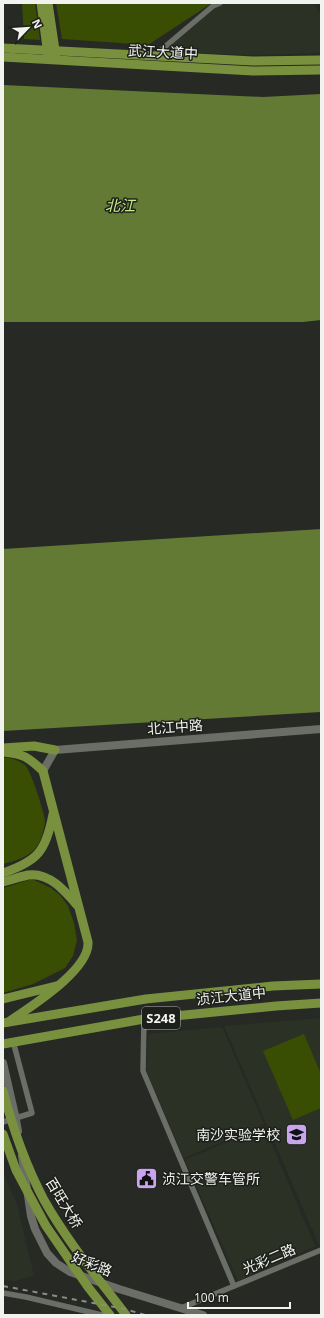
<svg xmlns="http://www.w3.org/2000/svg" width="324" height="1318" viewBox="0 0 324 1318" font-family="'Open Sans','Noto Sans SC',sans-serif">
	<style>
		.built { fill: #2c3125 }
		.green { fill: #394d03 }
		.water { fill: #637a35 }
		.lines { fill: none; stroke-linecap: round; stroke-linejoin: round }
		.street { stroke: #6b6e67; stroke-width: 5.5 }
		.secondary { stroke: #6b6e67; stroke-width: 8 }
		.primary { stroke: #79913e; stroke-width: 9 }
		.rail { stroke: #8a8c88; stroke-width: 2; stroke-dasharray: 5 5; stroke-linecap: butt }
		.labels { text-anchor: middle; stroke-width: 3; stroke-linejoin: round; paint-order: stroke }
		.shield { fill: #1d1f1a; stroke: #b1b3af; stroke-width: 1 }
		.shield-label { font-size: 13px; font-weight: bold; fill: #f1f3ef }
		.street-label { font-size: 14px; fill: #f1f3ef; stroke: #1d1f1a }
		.poi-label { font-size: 14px; fill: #f1f3ef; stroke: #1d1f1a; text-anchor: end }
		.water-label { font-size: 15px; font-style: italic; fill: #c8ea89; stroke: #1d1f1a }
	</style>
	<rect width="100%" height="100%" fill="#272924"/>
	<g class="built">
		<polygon points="224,3 314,3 321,16 321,53 256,55 162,52 214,8"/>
		<polygon points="321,1018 321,1244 319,1245 224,1026"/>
		<polygon points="222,1027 264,1124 184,1158 146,1070 148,1034"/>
		<polygon points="264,1126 315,1246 238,1281 185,1160"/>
		<polygon points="3,1173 17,1204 34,1276 14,1281 3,1280"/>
	</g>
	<g class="green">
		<polygon points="22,3 35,3 40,40 24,39"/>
		<polygon points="56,3 212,3 148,45 62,39"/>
		<path d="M 3,758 C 10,757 21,761 26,766 C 31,772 45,814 45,822 C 44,829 41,840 38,845 C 30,857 15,861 3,864 Z"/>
		<polygon points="32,879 51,888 61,896 68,906 74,923 77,940 73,956 65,968 33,984 3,993 3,888"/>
		<polygon points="304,1034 321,1074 321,1108 293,1120 263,1051"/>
	</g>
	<g class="water">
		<polygon points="3,85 263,97 321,94 321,320 303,322 3,322"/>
		<polygon points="321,529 321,712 3,731 3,549"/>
	</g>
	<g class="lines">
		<g class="street">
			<polyline points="154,56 213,6 220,3"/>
			<polyline points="144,1019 143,1071 234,1286"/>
			<polyline points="3,1122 32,1113 13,1041"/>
			<polyline points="3,1293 26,1297 102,1315"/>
			<polyline points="181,1308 321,1250"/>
		</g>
		<g class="secondary">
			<polyline points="43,771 55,750 321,729"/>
			<polyline points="3,1063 15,1115 18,1131"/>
			<polyline points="22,1156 31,1216 35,1229 47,1253 56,1263 70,1272 119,1289 203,1315"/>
		</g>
		<g class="primary">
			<polyline points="41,3 48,55"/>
			<polyline points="48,3 56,57"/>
			<polyline points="3,48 253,61 321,60"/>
			<polyline points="3,57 253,71 321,70"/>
			<polyline points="3,748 34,746 55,750"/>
			<path d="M 3,752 C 24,754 28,757 43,771 L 88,942 C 90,970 30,1007 10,1021"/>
			<path d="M 3,873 C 38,861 46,851 53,814"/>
			<path d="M 3,882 C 11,880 19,877 28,875 C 49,872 65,891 77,905"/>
			<polyline points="3,999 56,986"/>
			<polyline points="3,1023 146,999 273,986 321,984"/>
			<polyline points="3,1044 144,1019 276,1006 321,1003"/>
			<path d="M 3,1091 C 13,1129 26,1166 44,1200 C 67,1241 98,1278 126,1315"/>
			<polyline points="3,1134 16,1170 46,1226 88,1287 110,1315"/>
		</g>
		<polyline class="rail" points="3,1286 125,1309 145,1315"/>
	</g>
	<defs>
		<symbol id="school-square" viewBox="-11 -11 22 22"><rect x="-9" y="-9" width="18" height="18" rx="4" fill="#c7a6ef" stroke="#1d1f1a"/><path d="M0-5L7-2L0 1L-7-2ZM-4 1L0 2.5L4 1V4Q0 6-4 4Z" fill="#111"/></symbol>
		<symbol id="civic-square" viewBox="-11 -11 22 22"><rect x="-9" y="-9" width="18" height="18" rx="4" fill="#c7a6ef" stroke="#1d1f1a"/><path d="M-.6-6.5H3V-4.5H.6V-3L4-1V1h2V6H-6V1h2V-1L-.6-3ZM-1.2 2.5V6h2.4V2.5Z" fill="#111"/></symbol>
	</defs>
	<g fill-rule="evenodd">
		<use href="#school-square" x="284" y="1122" width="25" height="25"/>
		<use href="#civic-square" x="134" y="1166" width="25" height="25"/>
	</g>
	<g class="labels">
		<rect class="shield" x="142" y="1007" width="38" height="22" rx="3"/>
		<g class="shield-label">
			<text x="161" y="1023">S248</text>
		</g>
		<g class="street-label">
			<text transform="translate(163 52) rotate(3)" y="5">武江大道中</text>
			<text transform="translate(175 727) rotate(-4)" y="5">北江中路</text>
			<text transform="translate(231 996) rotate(-6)" y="5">浈江大道中</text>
			<text transform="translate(64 1203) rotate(59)" y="5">百旺大桥</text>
			<text transform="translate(269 1259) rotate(-23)" y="5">光彩二路</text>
			<text transform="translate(92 1264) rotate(22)" y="5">好彩路</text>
		</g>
		<g class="poi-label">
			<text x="280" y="1140">南沙实验学校</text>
			<text x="162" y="1184" text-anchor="start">浈江交警车管所</text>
		</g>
		<g class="water-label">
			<text x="120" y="211">北江</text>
		</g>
	</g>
	<rect width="324" height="1318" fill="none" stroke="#f1f3ef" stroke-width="8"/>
	<g transform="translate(28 28) rotate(65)" stroke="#1d1f1a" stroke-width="3" paint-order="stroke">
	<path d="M0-3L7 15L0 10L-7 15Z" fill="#f1f3ef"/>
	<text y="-6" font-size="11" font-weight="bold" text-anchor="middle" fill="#f1f3ef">N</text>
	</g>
	<path d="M188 1302v6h102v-6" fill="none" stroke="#f1f3ef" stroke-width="2"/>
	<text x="194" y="1302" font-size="12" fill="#f1f3ef" stroke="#1d1f1a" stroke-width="3" paint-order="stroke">100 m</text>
</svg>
